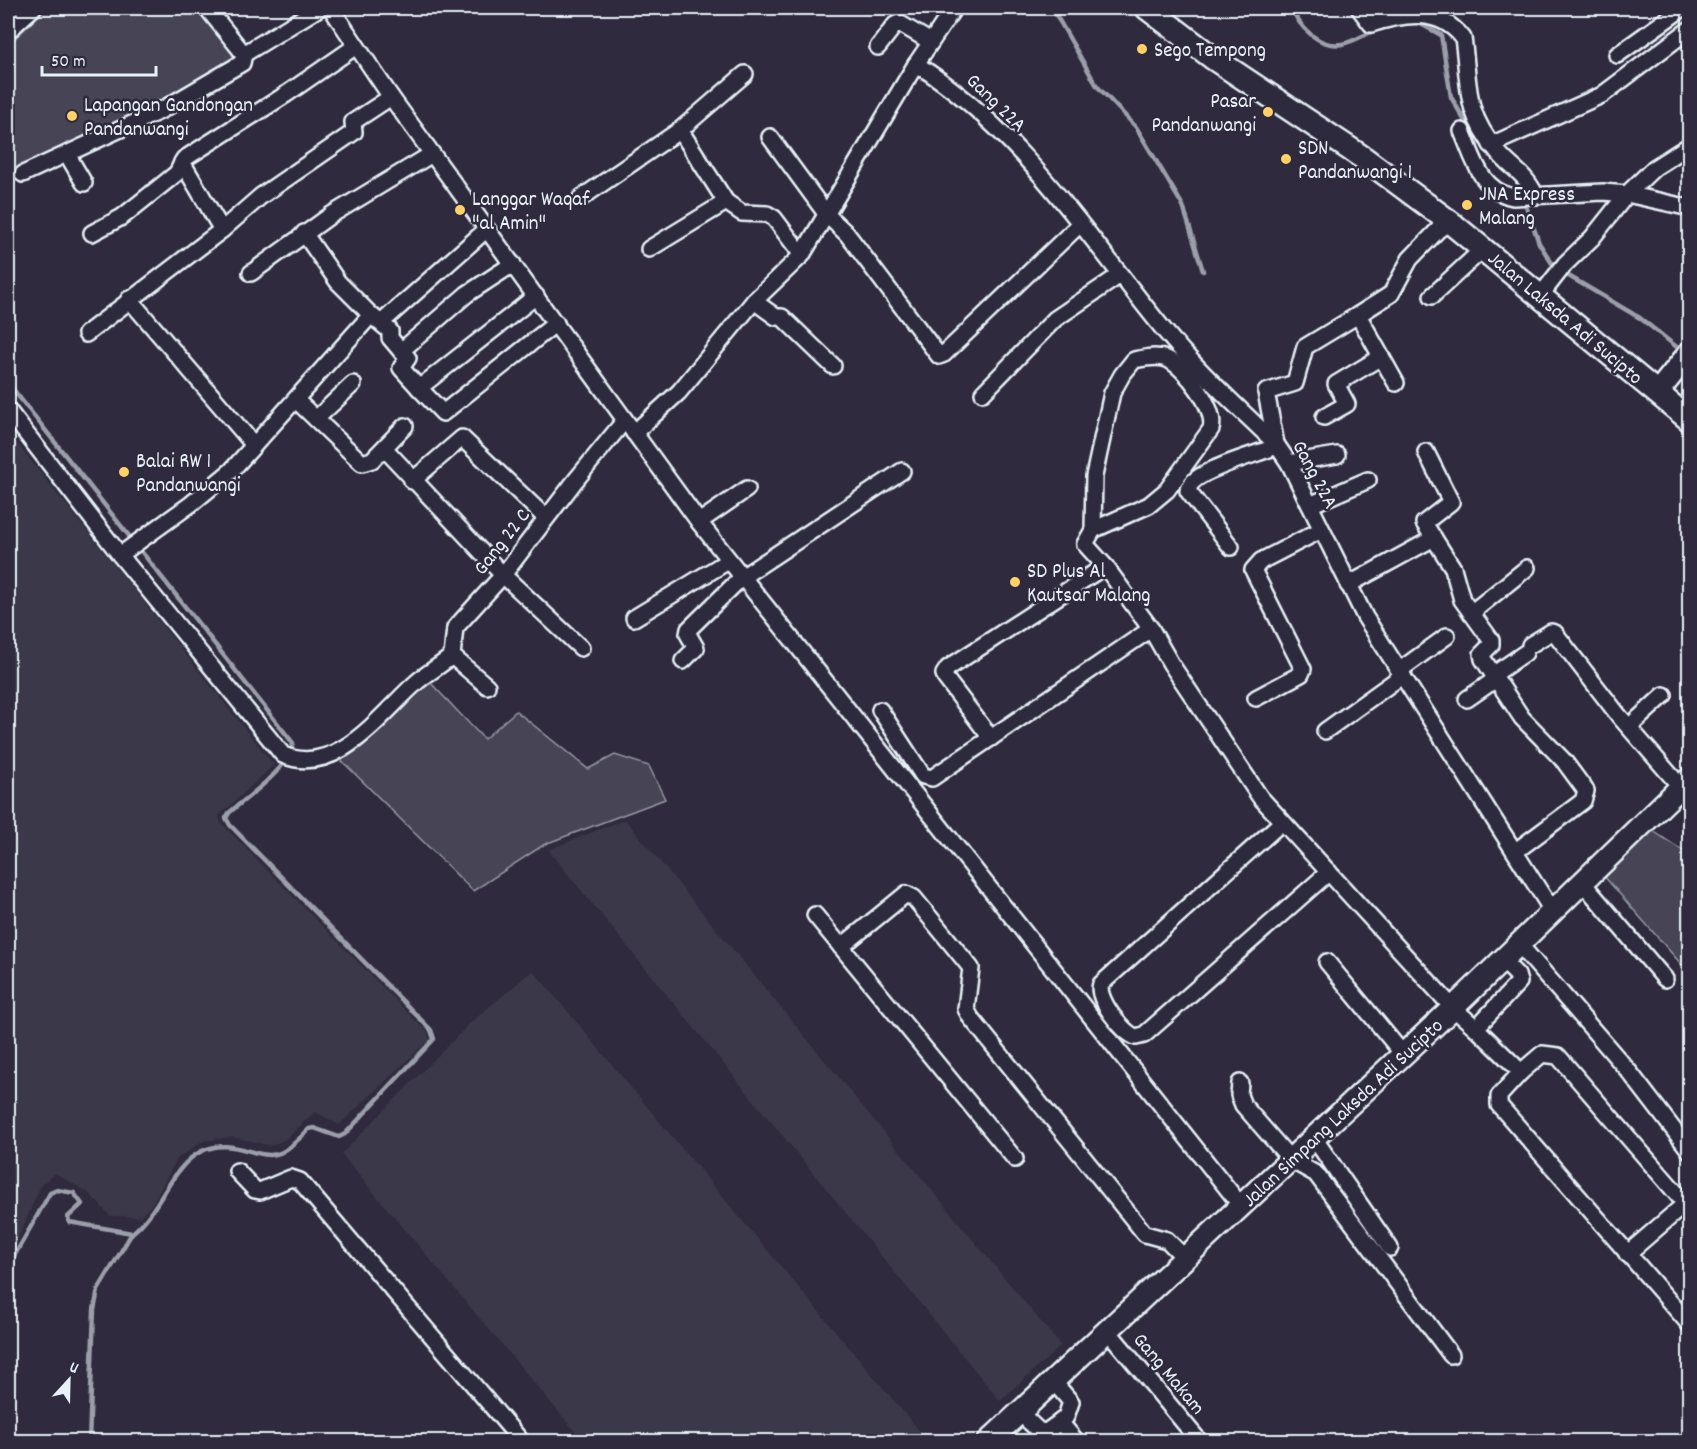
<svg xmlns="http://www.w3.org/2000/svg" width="1697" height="1449" viewBox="0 0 1697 1449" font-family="Dekko,sans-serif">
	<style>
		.built { fill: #3b3749 }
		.green { fill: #464455; stroke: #979aa6; stroke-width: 1.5 }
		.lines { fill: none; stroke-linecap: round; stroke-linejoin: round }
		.stream { stroke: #9c9fab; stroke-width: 4.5 }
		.street-casing { stroke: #e8f1f8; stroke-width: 20 }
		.secondary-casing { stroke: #e8f1f8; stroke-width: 26 }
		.primary-casing { stroke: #e8f1f8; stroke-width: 27 }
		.street { stroke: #2f2a3d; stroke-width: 15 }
		.secondary { stroke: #2f2a3d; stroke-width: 21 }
		.primary { stroke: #2f2a3d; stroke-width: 22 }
		.poi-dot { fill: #ffd166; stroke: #2f2a3d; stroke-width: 2 }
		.labels { text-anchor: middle; stroke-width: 5; stroke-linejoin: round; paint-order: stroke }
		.poi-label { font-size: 21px; fill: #e8f1f8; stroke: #2f2a3d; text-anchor: start }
		.street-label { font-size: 21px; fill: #e8f1f8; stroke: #2f2a3d }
	</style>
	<rect width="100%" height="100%" fill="#2f2a3d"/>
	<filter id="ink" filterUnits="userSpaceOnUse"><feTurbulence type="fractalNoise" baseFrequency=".0167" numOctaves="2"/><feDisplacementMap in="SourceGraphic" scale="12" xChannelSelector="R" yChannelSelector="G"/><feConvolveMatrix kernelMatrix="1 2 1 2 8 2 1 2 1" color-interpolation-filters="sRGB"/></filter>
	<g filter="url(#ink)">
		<g class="built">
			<polygon points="8,432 274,765 219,816 221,823 427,1032 430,1039 339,1125 315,1112 286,1139 271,1146 233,1137 203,1141 177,1159 151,1206 139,1217 110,1216 90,1194 55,1173 41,1185 13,1250 8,1256"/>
			<polygon points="625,819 1061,1346 1000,1401 548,850"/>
			<polygon points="533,970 742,1220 928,1441 583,1441 341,1154 469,1024"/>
		</g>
		<g class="green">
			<polygon points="47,8 197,8 232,51 234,63 16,172 8,156 8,45"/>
			<polygon points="427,679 484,739 516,711 588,769 615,755 649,766 665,799 545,844 473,891 341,760"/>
			<polygon points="1650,829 1689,855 1689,973 1603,875"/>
		</g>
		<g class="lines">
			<g class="stream">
				<polyline points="1052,8 1097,86 1136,127 1183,206 1203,271"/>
				<path d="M 1292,8 C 1299,27 1319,48 1342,44 C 1354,42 1367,33 1378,29"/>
				<polyline points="1417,22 1441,35 1451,97 1473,135 1488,151"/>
				<polyline points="1514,175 1521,192"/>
				<polyline points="1524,200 1539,243 1555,268 1640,318 1683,352"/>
				<path d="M 8,383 L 293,743 C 291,767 247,797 229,813 L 226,818 L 230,825 L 431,1030 L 434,1039 L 345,1134 L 339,1137 L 314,1128 L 309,1129 C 301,1137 290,1149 280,1153 C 257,1162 234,1135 200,1152 C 171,1167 159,1213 132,1233 L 69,1222 L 68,1217 L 82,1204 L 74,1193 L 57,1190 L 50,1193 L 8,1267"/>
				<polyline points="89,1442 94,1310 98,1290 132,1233"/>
			</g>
			<defs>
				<g id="street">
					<polyline points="331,8 391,97 699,522 1242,1207"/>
					<path d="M 1359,8 L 1371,24 C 1403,14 1439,7 1463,38 C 1470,86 1463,110 1497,151 C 1512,170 1524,171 1536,196"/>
					<polyline points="8,31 33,8"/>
					<polyline points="878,47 895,25 899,23 931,42"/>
					<polyline points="244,54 319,8"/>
					<polyline points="1617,55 1683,8"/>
					<path d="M 916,64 C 1020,129 1088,237 1164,330 C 1198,371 1238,407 1276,444 L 1289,463 L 1365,617 L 1553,912"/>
					<polyline points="680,130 726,202 742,213 767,214 774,218 802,255"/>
					<path d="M 1462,131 C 1474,159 1480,190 1513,197 L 1603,192 L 1627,194 L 1690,208"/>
					<polyline points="770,137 827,215 847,234 939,356 944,354 1080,224"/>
					<polyline points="1491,145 1602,95 1690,29"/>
					<polyline points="67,154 84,183"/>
					<polyline points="182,162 222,230"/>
					<polyline points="23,174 160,111 242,63 244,54 207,8"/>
					<polyline points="581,198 680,130 745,74"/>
					<polyline points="92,233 122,217 177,173 184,159 285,95 356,46"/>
					<polyline points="649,249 726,202"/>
					<polyline points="251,273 331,215 432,154"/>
					<polyline points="1432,296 1483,249"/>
					<polyline points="1540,296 1565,264 1592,238 1627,194 1654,168 1690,145"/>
					<polyline points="129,299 254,445"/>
					<polyline points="754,301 776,317 782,317 833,366"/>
					<polyline points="371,315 390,331 390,338 401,351 467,294 513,264"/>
					<polyline points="381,323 487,229"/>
					<polyline points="86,334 222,230 261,196 354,132 353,122 391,97"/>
					<polyline points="401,351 408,358 401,368 419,388 536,296"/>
					<polyline points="1396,383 1358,315 1391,294 1410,259 1438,230 1450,222"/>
					<polyline points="419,388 443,413 556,323"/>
					<polyline points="983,393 1055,319 1120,275"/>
					<polyline points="296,400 362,463 372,460 405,426"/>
					<path d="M 8,410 L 120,555 L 283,755 C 338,778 382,712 418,681 C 429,672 441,665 452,656"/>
					<polyline points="1324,417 1347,404 1336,384 1381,357"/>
					<polyline points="316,419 353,384"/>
					<polyline points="634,433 679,392 754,301 802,255 916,64 954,8"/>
					<polyline points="1276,444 1266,392 1295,383 1305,347 1358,315"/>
					<polyline points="385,449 503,575 581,648"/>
					<polyline points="1426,452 1451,502 1424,523 1453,568 1462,600 1491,640 1491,645 1482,654 1483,659 1522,718 1564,761 1586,791 1583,801 1516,851"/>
					<polyline points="1289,463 1337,455"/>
					<polyline points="412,481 462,438 546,518"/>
					<polyline points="1310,505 1368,480"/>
					<polyline points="699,522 747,489"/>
					<path d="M 1093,530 L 1149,505 L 1167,490 L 1211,429 C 1217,409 1186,368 1167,359 C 1157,355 1144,358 1134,360 L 1122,375 L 1112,393 L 1094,476 L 1093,530 L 1085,544 L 1105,566 L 1151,629 L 1171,664 L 1260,797 L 1453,1008 L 1476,1028"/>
					<path d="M 1231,547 L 1188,491 C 1189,471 1259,454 1277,446"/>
					<polyline points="120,555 191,504 231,471 371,315 338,282 304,233"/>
					<polyline points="1348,585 1434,538"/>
					<polyline points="1471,613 1527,568"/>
					<polyline points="634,618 728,561"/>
					<polyline points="1530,645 1551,632 1555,633 1619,716 1680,786"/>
					<polyline points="683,661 696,648 688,634 689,629 742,577 902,471"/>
					<polyline points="1400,670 1447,636"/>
					<polyline points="1493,675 1525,653"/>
					<polyline points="487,686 452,656 455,628 503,575 575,481 625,420"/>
					<polyline points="1256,698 1301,674 1303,669 1253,570 1261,561 1321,530"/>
					<polyline points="1467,699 1496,679"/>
					<polyline points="880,710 923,776 932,778 1151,629"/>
					<polyline points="1629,727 1664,695"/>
					<polyline points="1325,731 1403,675"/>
					<polyline points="991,738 946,679 944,674 948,668 1105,566"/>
					<path d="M 1282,822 L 1101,984 C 1095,997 1123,1034 1136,1037 L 1144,1035 L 1329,872"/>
					<polyline points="1583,883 1665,979"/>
					<polyline points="815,915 1015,1159"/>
					<polyline points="1519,944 1631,1074 1690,1151"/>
					<polyline points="841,947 906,894 914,898 971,968 966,1009 971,1018 1145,1234 1167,1240 1184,1257"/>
					<polyline points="1502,960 1517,975 1519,982 1476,1028 1521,1072 1499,1096 1499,1105 1690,1325"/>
					<polyline points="1327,962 1403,1054"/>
					<polyline points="1521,1072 1542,1054 1558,1056 1690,1209"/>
					<polyline points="1240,1083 1239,1095 1243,1105 1291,1160 1316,1174 1451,1355"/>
					<polyline points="1314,1138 1390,1248"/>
					<polyline points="237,1171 255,1190 260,1191 291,1178 300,1181 522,1442"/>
					<polyline points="1627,1254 1685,1204"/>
					<polyline points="1108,1331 1200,1442"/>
					<polyline points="1054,1382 1071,1402 1066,1417 1060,1422 1077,1442"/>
					<polyline points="1020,1413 1039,1431 1046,1432 1060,1422"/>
				</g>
				<g id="secondary">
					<polyline points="1657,393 1690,352"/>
					<polyline points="988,1442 1453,1008 1690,778"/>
				</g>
				<polyline id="primary" points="1147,8 1213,58 1365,159 1450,222 1690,420"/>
			</defs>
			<use href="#street" class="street-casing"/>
			<use href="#secondary" class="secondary-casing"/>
			<use href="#primary" class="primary-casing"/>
			<use href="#street" class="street"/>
			<use href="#secondary" class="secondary"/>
			<use href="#primary" class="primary"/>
		</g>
	</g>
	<g class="poi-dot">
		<circle cx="1142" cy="49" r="6"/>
		<circle cx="1268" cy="112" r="6"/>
		<circle cx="72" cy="116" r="6"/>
		<circle cx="1286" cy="159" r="6"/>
		<circle cx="1467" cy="205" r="6"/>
		<circle cx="460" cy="210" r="6"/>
		<circle cx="124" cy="472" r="6"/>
		<circle cx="1015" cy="582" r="6"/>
	</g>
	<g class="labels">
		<g class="poi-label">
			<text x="1154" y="56">Sego Tempong</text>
			<text x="1256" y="107" text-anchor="end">Pasar<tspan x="1256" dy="24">Pandanwangi</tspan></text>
			<text x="84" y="111">Lapangan Gandongan<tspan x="84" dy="24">Pandanwangi</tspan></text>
			<text x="1298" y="154">SDN<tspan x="1298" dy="24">Pandanwangi 1</tspan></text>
			<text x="1479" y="200">JNA Express<tspan x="1479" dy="24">Malang</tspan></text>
			<text x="472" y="205">Langgar Waqaf<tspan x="472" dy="24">"al Amin"</tspan></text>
			<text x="136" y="467">Balai RW 1<tspan x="136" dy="24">Pandanwangi</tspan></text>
			<text x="1027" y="577">SD Plus Al<tspan x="1027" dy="24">Kautsar Malang</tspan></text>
		</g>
		<g class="street-label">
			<text transform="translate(997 102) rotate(44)" y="7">Gang 22A</text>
			<text transform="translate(1566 317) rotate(40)" y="7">Jalan Laksda Adi Sucipto</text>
			<text transform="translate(1316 474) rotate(62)" y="7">Gang 22A</text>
			<text transform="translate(501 541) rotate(-52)" y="7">Gang 22 C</text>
			<text transform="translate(1342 1112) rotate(-43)" y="7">Jalan Simpang Laksda Adi Sucipto</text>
			<text transform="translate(1170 1373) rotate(50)" y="7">Gang Makam</text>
		</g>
	</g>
	<rect width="1697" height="1449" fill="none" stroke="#2f2a3d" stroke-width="30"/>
	<rect x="15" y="15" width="1667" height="1419" fill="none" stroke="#e8f1f8" stroke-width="2" filter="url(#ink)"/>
	<g transform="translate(69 1380) rotate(22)" stroke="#2f2a3d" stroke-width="4.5" paint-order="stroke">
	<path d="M0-4.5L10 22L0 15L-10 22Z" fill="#e8f1f8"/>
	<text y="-9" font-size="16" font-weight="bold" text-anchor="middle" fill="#e8f1f8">U</text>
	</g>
	<path d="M42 66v9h114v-9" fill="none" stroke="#e8f1f8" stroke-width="3"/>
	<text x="51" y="66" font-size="18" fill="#e8f1f8" stroke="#2f2a3d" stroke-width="4.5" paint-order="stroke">50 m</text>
</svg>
